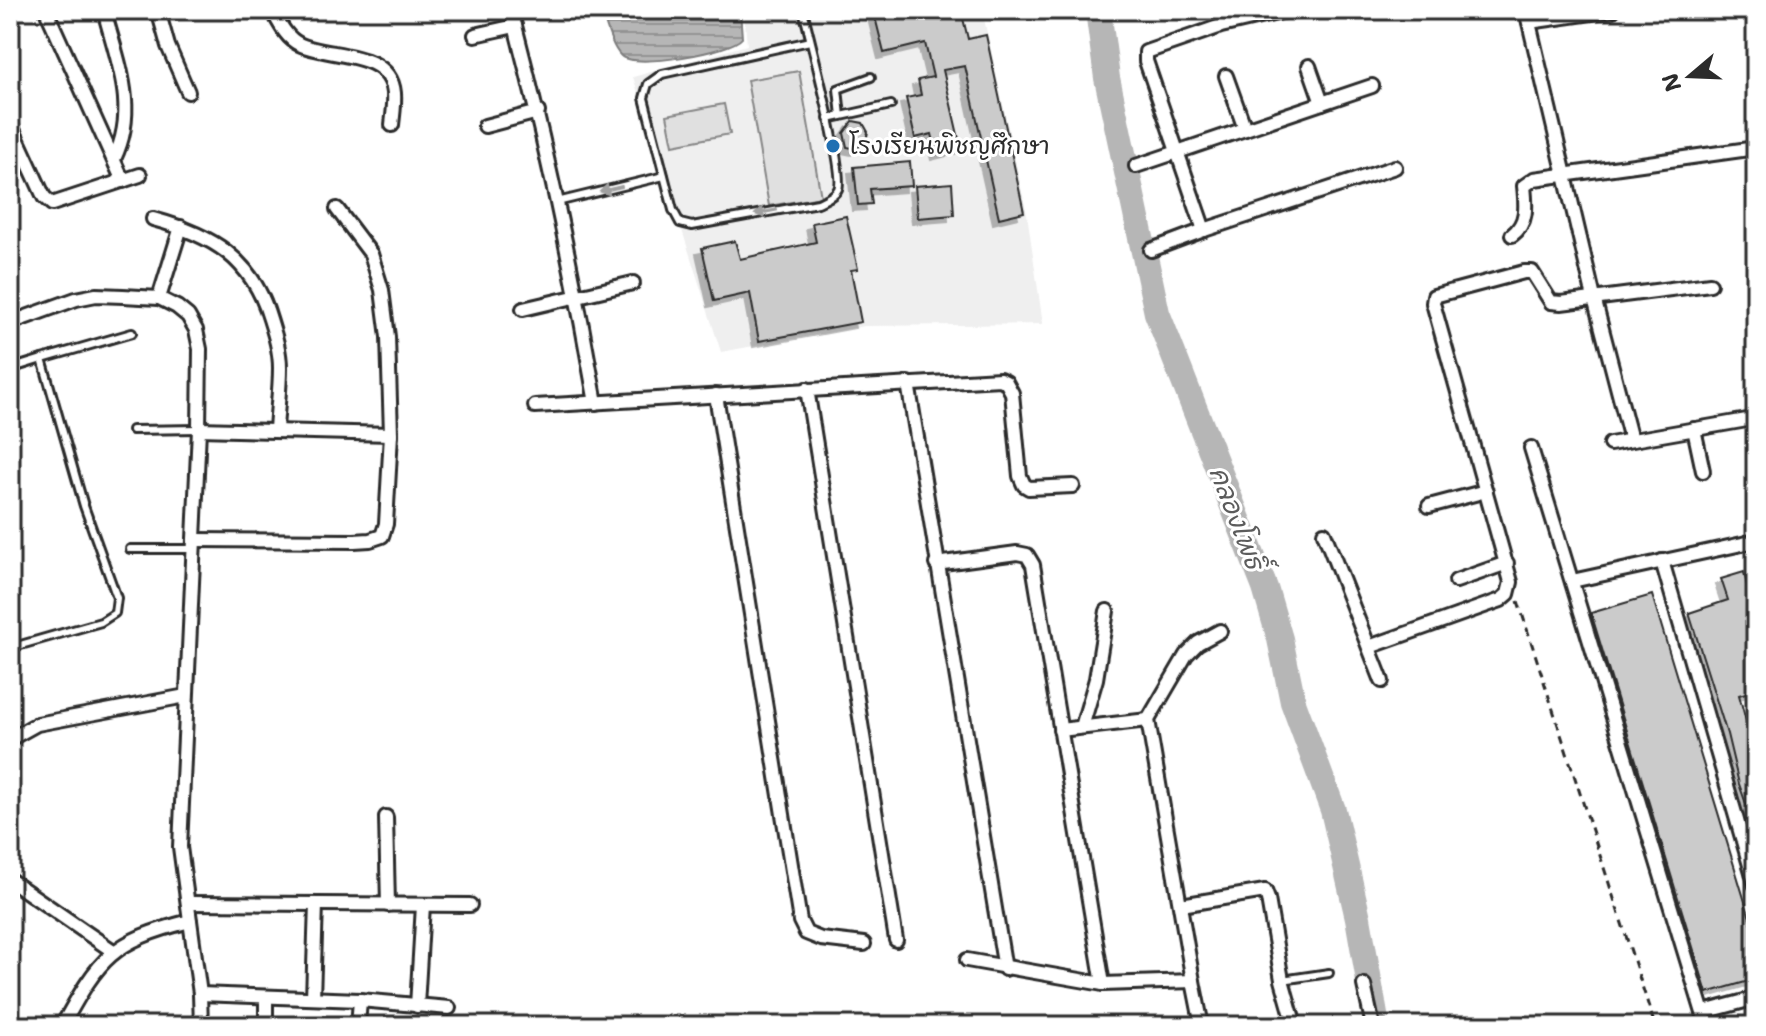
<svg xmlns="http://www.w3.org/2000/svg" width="1766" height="1036" viewBox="0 0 1766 1036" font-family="'Shantell Sans','Playpen Sans Thai',sans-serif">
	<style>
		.built { fill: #efefef }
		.grass { fill: #e0e0e0; stroke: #868686; stroke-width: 2 }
		.water { fill: url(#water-rules); stroke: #7e7e7e; stroke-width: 2 }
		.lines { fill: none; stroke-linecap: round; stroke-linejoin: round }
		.river { stroke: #b6b6b6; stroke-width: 26 }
		.building { fill: #cbcbcb; stroke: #2b2b2b; stroke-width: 2; filter: url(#shadow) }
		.service-casing { stroke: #2b2b2b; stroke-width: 12 }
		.minor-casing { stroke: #2b2b2b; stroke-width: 18 }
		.path { stroke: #2b2b2b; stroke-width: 3; stroke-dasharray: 8 6; stroke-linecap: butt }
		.service { stroke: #fff; stroke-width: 6 }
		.minor { stroke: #fff; stroke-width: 12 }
		.oneway { fill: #a0a0a0 }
		.poi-dot { fill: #1f6fb2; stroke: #fff; stroke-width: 3 }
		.labels { text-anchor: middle; stroke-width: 6; stroke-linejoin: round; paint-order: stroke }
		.poi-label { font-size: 24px; fill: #2b2b2b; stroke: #fff; text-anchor: start }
		.water-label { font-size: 26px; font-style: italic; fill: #5c5c5c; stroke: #fff }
	</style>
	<defs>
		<pattern id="water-rules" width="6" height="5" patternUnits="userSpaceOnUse" patternTransform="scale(2)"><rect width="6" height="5" fill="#b6b6b6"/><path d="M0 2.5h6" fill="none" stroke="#949494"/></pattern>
		<filter id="shadow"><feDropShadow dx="-6" dy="6" stdDeviation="0" flood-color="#0004"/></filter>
	</defs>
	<rect width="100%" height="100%" fill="#fff"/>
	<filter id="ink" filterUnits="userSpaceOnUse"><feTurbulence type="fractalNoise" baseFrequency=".0125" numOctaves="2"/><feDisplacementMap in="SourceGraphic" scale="16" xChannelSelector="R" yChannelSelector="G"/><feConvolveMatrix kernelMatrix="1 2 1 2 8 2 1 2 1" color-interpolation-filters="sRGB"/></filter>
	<g filter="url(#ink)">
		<polygon class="built" points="744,10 982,10 1027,214 1043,324 865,326 721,352 633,77 747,45"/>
		<g class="grass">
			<polygon points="799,71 821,197 769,206 747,80"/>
			<polygon points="724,104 730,134 673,145 667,115"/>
		</g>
		<path class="water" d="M 601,10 L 740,10 L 742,38 C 731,52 635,69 621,56 C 611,46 606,24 601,10 Z"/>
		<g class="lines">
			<polyline class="river" points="1098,10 1107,78 1157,313 1265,588 1280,639 1293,702 1333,810 1358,918 1375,1015"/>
		</g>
		<g class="building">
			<polygon points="886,10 961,10 968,39 986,35 1024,212 999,218 965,66 943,70 961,148 937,154 932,134 915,138 906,98 921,95 918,80 933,77 925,43 884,53 874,13"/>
			<polygon points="853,121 863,123 868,132 866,141 857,149 847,147 844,133"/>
			<polygon points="910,162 912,186 870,189 872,204 858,205 854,167"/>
			<polygon points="952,183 954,215 918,218 915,186"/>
			<polygon points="846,216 858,269 851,270 861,322 759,341 750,293 714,301 702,248 735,241 740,259 816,242 812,223"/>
			<polygon points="1744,572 1756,625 1756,690 1739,695 1756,758 1756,825 1754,826 1739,784 1727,734 1689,613 1728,600 1721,579"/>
			<polygon points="1652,595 1756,938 1756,979 1707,993 1591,613"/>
		</g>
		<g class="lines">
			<defs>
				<g id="service">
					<path d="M 803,10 C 809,35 846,175 838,189 C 835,196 824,200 818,203 L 692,226 L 680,223 L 673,210 L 644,98 L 648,84 L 662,74 L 810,41"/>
					<polyline points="841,116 838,89 871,77"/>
					<polyline points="828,119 891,105"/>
					<polyline points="557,202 664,176"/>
					<polyline points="10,369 42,359"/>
					<polyline points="132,430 199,429"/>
					<polyline points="130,549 193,549"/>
					<polyline points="10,648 101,622 115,613 117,598 84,506 42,359 132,333"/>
					<polyline points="1282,980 1329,973"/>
				</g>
				<g id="minor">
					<polyline points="46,10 123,181"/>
					<path d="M 104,10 C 117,61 139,108 114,159"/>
					<polyline points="158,10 168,46 188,92"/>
					<path d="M 272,10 C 279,22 286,38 299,44 C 327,58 390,49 394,93 C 395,103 393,115 392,125"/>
					<path d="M 511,10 C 545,140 573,271 596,403"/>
					<polyline points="1526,10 1594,298 1631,440"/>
					<polyline points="1529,22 1613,10"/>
					<polyline points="475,35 515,26"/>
					<polyline points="1309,66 1322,103"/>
					<polyline points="1226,76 1245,129"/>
					<polyline points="10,123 44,197 52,204 140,175"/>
					<polyline points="485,126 538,112"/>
					<polyline points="1136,166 1372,86"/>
					<path d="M 153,219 C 212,235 252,258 270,319 C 275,335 280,351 280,368 C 280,389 277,410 276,430"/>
					<polyline points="1204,230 1146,61 1146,52 1221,26 1290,10"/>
					<path d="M 1512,235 C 1528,223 1526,205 1524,186 L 1534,179 L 1756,148"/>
					<polyline points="1151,250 1204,230 1395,167"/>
					<polyline points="159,298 181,227"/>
					<polyline points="523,309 633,283"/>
					<polyline points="10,323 76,299 96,295 123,296 159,298 177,307 188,316 196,330 200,349 199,429 180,847 200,994 201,1026"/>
					<polyline points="908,383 1005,969"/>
					<polyline points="807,389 896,940"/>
					<polyline points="716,395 800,921 806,933 821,939 864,944"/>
					<polyline points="535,406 1000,379 1006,382 1012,393 1020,476 1024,485 1029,488 1073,486"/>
					<polyline points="199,429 391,434"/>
					<polyline points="1694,429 1703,471"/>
					<polyline points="1610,444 1747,420"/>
					<polyline points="1531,448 1707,1026"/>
					<polyline points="1429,506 1486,491"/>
					<polyline points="1324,533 1382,681"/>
					<polyline points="194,540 354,541 370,540 382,536 386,524 391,434 388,337 382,290 371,254 337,209"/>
					<polyline points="1662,561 1756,886"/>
					<polyline points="936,564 1017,553 1027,555 1033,565 1103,984"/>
					<polyline points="1456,581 1507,563"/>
					<polyline points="1572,581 1756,541"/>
					<polyline points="1369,647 1501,600 1508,594 1511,582 1433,303 1434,296 1524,272 1532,272 1551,302 1561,303 1710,284"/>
					<polyline points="1082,727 1096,679 1107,611"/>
					<polyline points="1060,730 1148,720"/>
					<polyline points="10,739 37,724 186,696"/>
					<polyline points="386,817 388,905"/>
					<polyline points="10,880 113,951"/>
					<polyline points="188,903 470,905"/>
					<polyline points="1181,905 1265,891 1268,899 1282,980 1295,1026"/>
					<polyline points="967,960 1103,984 1193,981"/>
					<polyline points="1364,985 1373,1026"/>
					<polyline points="200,994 360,1000 449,1008"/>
					<polyline points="313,998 316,904"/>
					<polyline points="417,1006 423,905"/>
					<polyline points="1704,1012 1756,998"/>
					<path d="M 62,1026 C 100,957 112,941 190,921"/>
					<polyline points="266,1026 266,997"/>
					<polyline points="358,1026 360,1000"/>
					<polyline points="1205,1026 1201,1021 1193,981 1148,720 1186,655 1198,643 1220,631"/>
				</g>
			</defs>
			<use href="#service" class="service-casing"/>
			<use href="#minor" class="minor-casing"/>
			<polyline class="path" points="1518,601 1655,1026"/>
			<use href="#service" class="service"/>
			<use href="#minor" class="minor"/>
		</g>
		<defs><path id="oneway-solid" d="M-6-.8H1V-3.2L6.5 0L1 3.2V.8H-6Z" transform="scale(2)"/></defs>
		<g class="oneway">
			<use href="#oneway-solid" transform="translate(611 189) rotate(167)"/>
			<use href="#oneway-solid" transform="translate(766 212) rotate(169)"/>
		</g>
	</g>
	<circle class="poi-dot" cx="833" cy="146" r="8"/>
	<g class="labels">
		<g class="poi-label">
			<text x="849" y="154">โรงเรียนพิชญศึกษา</text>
		</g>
		<g class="water-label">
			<text transform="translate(1237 518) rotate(69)" y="9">คลองโพธิ์</text>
		</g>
	</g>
	<rect width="1766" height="1036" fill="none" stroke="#fff" stroke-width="40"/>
	<rect x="20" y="20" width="1726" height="996" fill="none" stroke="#2b2b2b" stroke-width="3" filter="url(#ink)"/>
	<g transform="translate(1690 76) rotate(251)" stroke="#ffffff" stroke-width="6" paint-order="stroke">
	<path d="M0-6L14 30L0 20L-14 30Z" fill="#2b2b2b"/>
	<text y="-12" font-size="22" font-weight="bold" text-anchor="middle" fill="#2b2b2b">N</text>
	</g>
</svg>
